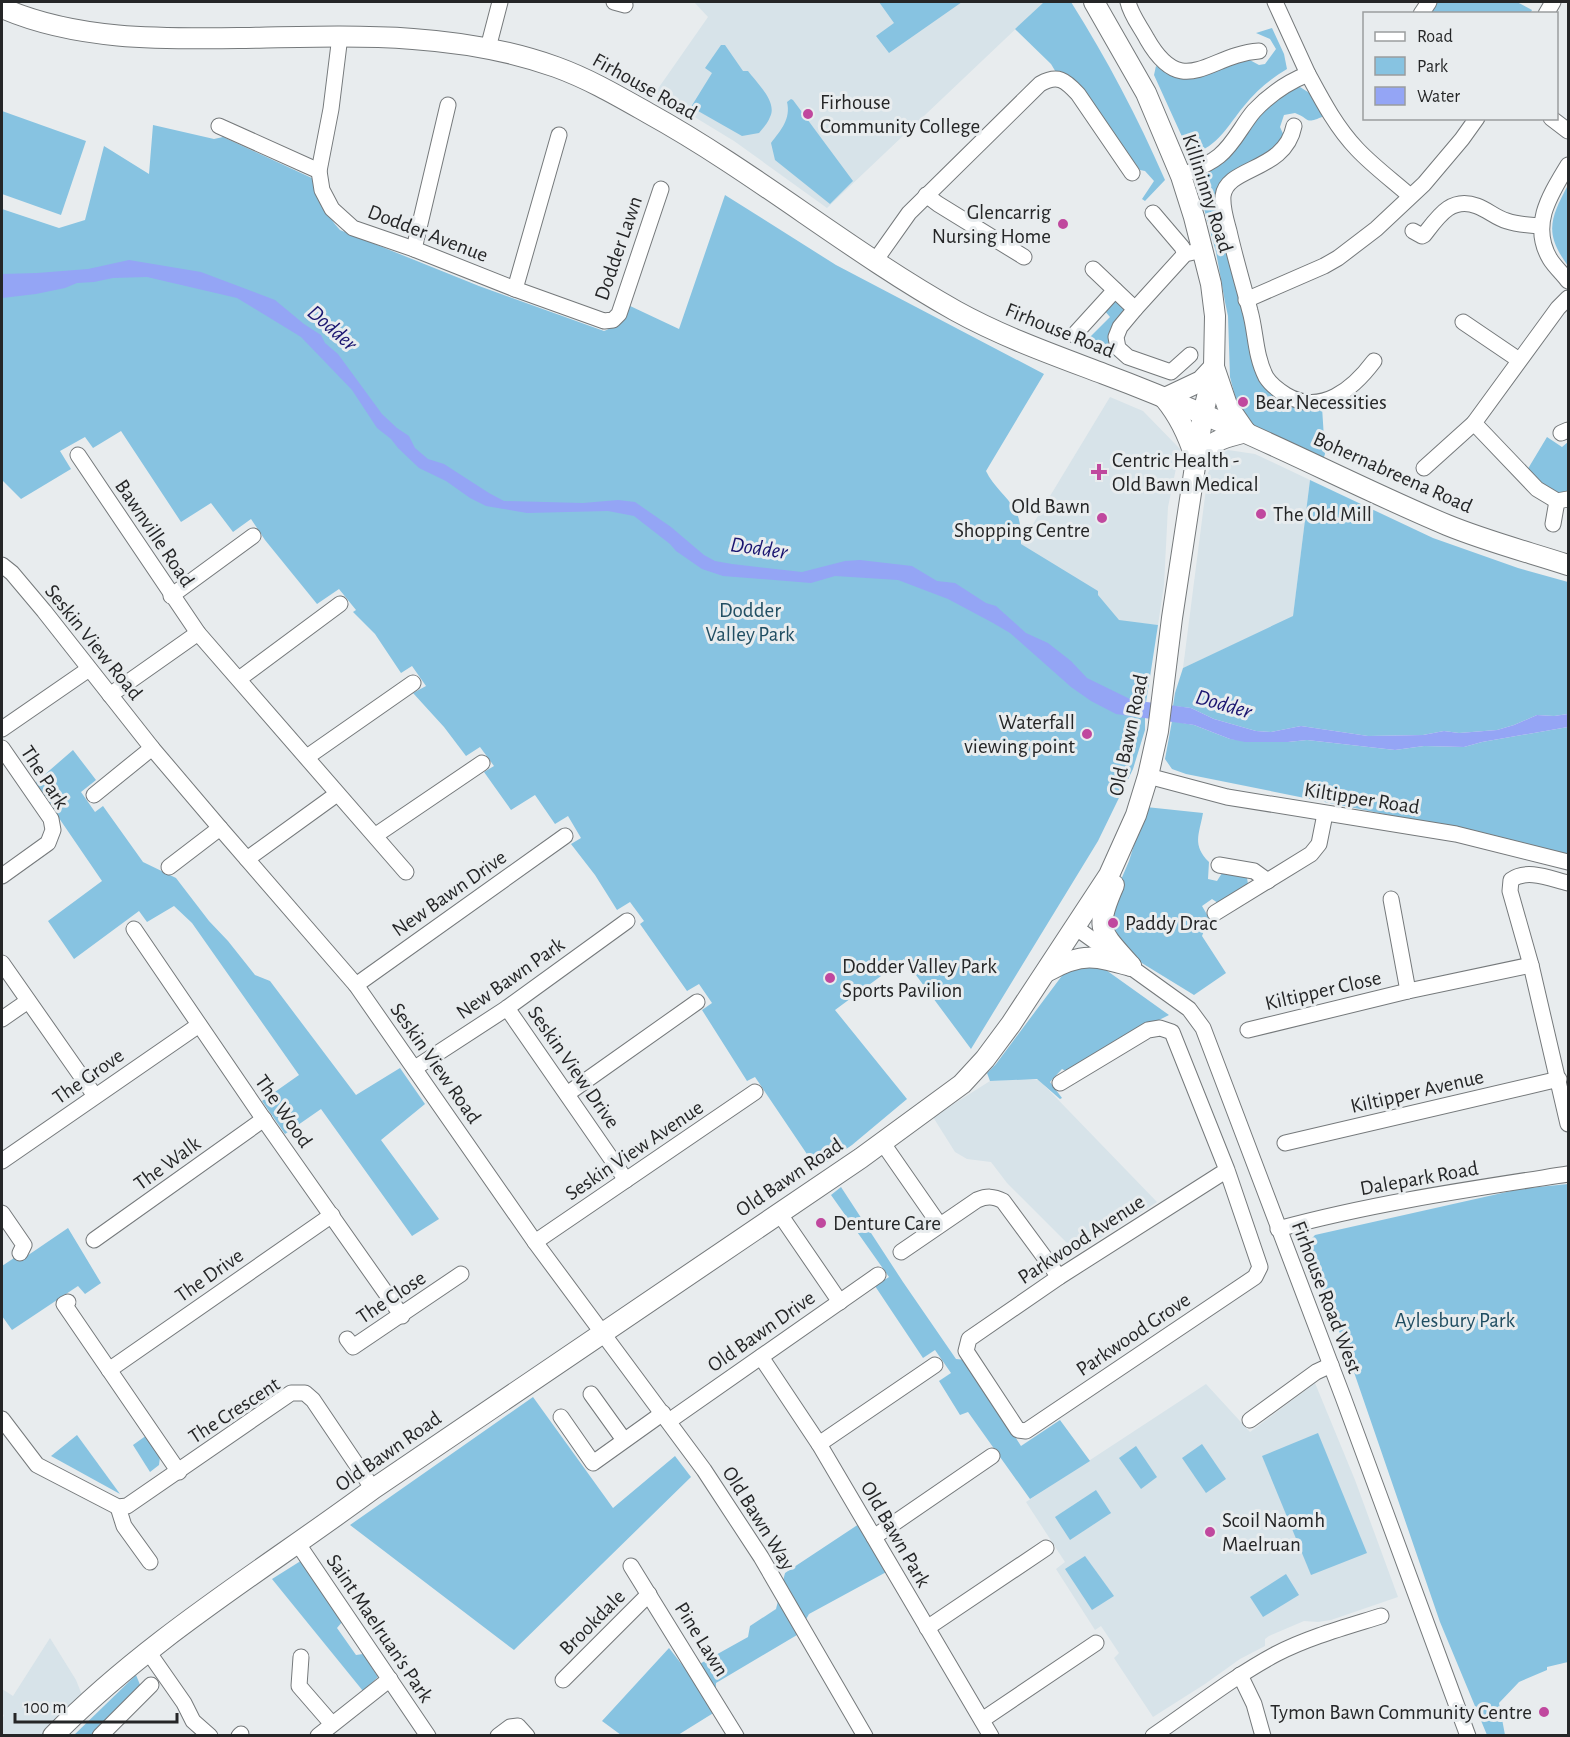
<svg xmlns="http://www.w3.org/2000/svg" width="1570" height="1737" viewBox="0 0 1570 1737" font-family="'Alegreya Sans',sans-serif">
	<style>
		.built { fill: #d7e3e9 }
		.green { fill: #87c3e1 }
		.water { fill: #94a5f5 }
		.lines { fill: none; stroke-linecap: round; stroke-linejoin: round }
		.minor-casing { stroke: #75797b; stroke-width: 17 }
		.major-casing { stroke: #75797b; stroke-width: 22 }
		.minor { stroke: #fff; stroke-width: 15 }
		.major { stroke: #fff; stroke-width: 20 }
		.poi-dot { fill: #c0489e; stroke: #e8ecee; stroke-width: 2 }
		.labels { text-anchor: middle; stroke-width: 6; stroke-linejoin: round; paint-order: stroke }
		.street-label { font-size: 21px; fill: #252627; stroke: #e8ecee }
		.poi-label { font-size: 21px; fill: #252627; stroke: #e8ecee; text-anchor: start }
		.park-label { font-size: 21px; fill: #214e62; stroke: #e8ecee }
		.water-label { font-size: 22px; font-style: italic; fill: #1a1570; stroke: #e8ecee }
	</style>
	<rect width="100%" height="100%" fill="#e8ecee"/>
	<g class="built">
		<polygon points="694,2 1044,2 827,208 734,141 655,93 708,17"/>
		<polygon points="1110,397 1143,411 1180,449 1168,507 1164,585 1158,625 1119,621 1021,544"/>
		<polygon points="1228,450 1255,454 1310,480 1293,617 1183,668 1208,473 1217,456"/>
		<polygon points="1020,1079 1039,1080 1157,1202 1077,1253 1007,1183 991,1162 967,1159 955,1152 933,1117 990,1081"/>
		<polygon points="1315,1383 1355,1480 1398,1597 1331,1620 1318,1622 1304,1621 1269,1636 1265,1639 1265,1646 1240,1659 1205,1684 1153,1717 1114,1658 1119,1653 1101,1626 1095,1630 1056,1569 1065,1562 1026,1502 1206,1384 1250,1432"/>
		<polygon points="50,1638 76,1680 82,1695 43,1735 2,1735 2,1720 4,1715 2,1714 2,1689 13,1696"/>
	</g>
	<g class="green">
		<polygon points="879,2 962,2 889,53 876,36 894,23"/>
		<path d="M 1044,2 L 1071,2 C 1107,59 1138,118 1165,180 L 1145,201 L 1142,199 L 1154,181 L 1145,171 L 1140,170 L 1077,82 L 1067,76 L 1057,74 L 1051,64 L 1015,29 Z"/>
		<polygon points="1435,2 1517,2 1532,10 1530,14 1428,14"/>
		<path d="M 1272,28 L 1284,54 L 1287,69 C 1270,79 1256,91 1244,106 C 1228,125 1218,147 1192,154 L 1189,152 L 1154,75 L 1156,66 L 1174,76 L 1246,58 L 1259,65 L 1265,64 L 1276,49 L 1270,39 L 1256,33 Z"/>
		<path d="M 721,45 L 725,45 L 743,71 L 748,71 C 756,82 778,102 770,117 C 768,123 763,128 759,133 L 742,136 L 691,107 L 712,73 L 705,68 Z"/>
		<path d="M 1300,87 L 1311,94 L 1324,116 C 1304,125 1311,119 1295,113 L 1284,115 L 1280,127 L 1284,136 L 1276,150 L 1225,179 L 1257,370 L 1322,407 L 1325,454 L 1323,460 L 1262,431 L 1240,415 L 1230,377 L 1228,316 L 1225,302 L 1216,252 L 1198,187 L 1198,179 C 1216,160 1278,89 1300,87 Z"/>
		<path d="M 791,99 L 793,100 L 853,181 L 830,204 L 775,160 L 771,143 C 781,130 791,119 787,102 Z"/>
		<polygon points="2,111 86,141 61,215 2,194"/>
		<path d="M 153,125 L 214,139 L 223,137 L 314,179 C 319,198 326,215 340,230 L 479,286 L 604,331 C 619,325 623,320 628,305 L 679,329 L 725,195 L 836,265 L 1044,374 L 986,471 C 993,486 1007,496 1015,510 C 1021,519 1021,533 1021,544 L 1098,591 L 1098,595 L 1119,620 L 1158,625 L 1145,709 L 1145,730 L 1133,769 L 1098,841 L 971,1049 L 904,959 L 835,1010 L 907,1099 L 852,1145 L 817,1169 L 755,1077 L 747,1081 L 702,1010 L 712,1003 L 699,984 L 687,991 L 640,924 L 644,921 L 630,902 L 617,910 L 595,875 L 571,844 L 581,838 L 568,816 L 555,824 L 535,795 L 511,810 L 484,772 L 494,766 L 480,747 L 466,756 L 444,727 L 413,693 L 426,686 L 412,666 L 401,673 L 375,634 L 353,612 L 356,610 L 339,589 L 317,604 L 265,540 L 251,519 L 233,532 L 211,503 L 181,522 L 121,431 L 93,448 L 85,437 L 60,451 L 71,469 L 21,499 L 2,480 L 2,209 L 59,228 L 85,220 L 104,146 L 149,174 Z"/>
		<path d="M 1568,185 L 1568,266 C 1544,233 1550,219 1568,185 Z"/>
		<polygon points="1115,299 1126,310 1119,358 1075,341 1080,337 1086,341 1110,317 1104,310"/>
		<polygon points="1547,437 1562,447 1568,442 1568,493 1553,496 1526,472"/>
		<polygon points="1310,480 1433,538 1518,568 1568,582 1568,714 1554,716 1537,715 1514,725 1497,730 1459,733 1444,731 1423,735 1368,736 1301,726 1271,732 1256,731 1214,719 1191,708 1173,706 1175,693 1183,668 1293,616"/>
		<polygon points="1172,721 1194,725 1230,739 1288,742 1307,740 1395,750 1424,746 1464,747 1482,742 1568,727 1568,854 1404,818 1186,774 1172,769 1165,759"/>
		<polygon points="73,750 96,780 81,792 95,812 103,806 143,862 176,878 209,921 228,941 255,975 270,981 356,1095 400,1068 425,1104 381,1140 439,1219 412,1236 321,1109 285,1134 262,1101 299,1075 192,923 174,906 147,922 139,911 74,959 48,921 102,881 35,783"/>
		<path d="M 1146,807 L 1203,813 C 1199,835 1192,845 1209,862 L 1208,879 L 1217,881 L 1224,870 L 1239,872 L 1247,878 L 1248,884 L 1218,903 L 1212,899 L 1202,906 L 1209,918 L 1202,936 L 1226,973 L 1194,995 L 1132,957 L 1118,946 L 1106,915 L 1129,861 Z"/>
		<polygon points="1080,963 1099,965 1169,1015 1107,1046 1068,1072 1062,1069 1050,1082 1062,1098 1060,1099 1037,1079 990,1081 987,1073 996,1064 1064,973"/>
		<polygon points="1568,1184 1568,1662 1547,1667 1547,1670 1519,1682 1499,1703 1505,1735 1487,1735 1440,1622 1346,1349 1306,1245 1315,1235 1520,1189"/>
		<polygon points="841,1187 903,1282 956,1359 966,1360 1021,1446 1060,1420 1090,1461 1030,1499 968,1412 960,1415 939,1381 951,1373 935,1350 923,1358 875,1286 889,1277 831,1195"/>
		<polygon points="68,1228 101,1283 85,1294 78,1286 12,1330 2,1316 2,1266 17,1256 21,1260"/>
		<polygon points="533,1397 613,1508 675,1456 691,1477 514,1650 350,1525"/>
		<polygon points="1318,1433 1367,1553 1311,1575 1262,1456"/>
		<polygon points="77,1435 120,1494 51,1456"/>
		<polygon points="147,1435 157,1451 160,1457 159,1465 150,1472 133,1445"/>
		<polygon points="1202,1444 1226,1479 1206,1493 1182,1458"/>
		<polygon points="1136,1446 1157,1477 1141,1489 1119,1458"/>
		<polygon points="1096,1490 1111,1513 1070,1540 1055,1517"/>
		<polygon points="859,1524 890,1570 809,1614 797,1635 716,1683 715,1712 678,1735 621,1735 602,1721 669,1648 687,1671 748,1637 750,1626 776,1609 785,1573"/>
		<polygon points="1085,1556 1114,1596 1092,1610 1065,1569"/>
		<polygon points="307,1557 347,1616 337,1628 356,1655 363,1654 378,1677 363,1691 272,1579"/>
		<polygon points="1286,1574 1299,1595 1263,1617 1250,1597"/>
		<polygon points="136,1675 143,1692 100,1735 73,1736"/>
	</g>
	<polygon class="water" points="129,260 201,272 275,300 304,324 321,335 325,343 338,354 382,414 397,428 409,436 415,448 428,459 444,464 489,493 504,501 583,503 618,500 635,502 671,527 704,555 715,561 732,564 802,572 845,561 860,560 912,566 937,581 955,583 986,603 996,606 1026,633 1048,643 1071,661 1087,678 1132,700 1191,708 1214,719 1256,731 1271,732 1301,726 1368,736 1423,735 1444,731 1459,733 1497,730 1514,725 1537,715 1554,716 1568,714 1568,727 1482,742 1464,747 1424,746 1395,750 1307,740 1288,742 1245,742 1230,739 1194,725 1116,714 1091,701 1071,687 1010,633 993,623 948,599 898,580 835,576 811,583 723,576 702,569 676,551 670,544 634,516 608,511 527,513 486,506 470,498 446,481 419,468 398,448 391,439 377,428 352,390 301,337 237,298 147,277 113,278 94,282 77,283 65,288 36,294 2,298 2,274 37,273 88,269"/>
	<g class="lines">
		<defs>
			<g id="minor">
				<polyline points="614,2 625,5"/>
				<path d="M 1128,2 C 1131,15 1140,26 1147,39 C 1183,102 1209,54 1259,51"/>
				<polyline points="1275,2 1308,74"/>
				<polyline points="1421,14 1429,2"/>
				<polyline points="1546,14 1553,2"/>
				<polyline points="340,36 331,109 319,171 322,190 332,209 353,228 414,249 515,289 604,321 613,320 619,314 661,189"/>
				<polyline points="488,48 500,2"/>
				<polyline points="1551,118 1568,131"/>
				<polyline points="219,126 319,171"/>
				<path d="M 1294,126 C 1285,172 1227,166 1223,196 C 1222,208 1226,220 1229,231 C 1235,258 1243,284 1250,311 C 1256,332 1255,356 1266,377 C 1271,385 1278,390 1286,395 C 1321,416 1353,389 1374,361"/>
				<path d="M 1568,165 C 1550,195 1530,225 1550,259 C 1555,267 1563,274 1568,281"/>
				<path d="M 1181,176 C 1194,170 1208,165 1219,156 C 1234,144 1242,125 1254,111 C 1269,95 1288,82 1308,74 C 1322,100 1336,127 1357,149 C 1373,166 1392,180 1409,195"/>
				<polyline points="926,195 938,204 1024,257"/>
				<polyline points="1153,213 1182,247 1185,254"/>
				<path d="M 1413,231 L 1422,236 L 1424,235 C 1438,217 1451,196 1477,206 C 1488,210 1496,218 1507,221 C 1518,225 1530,225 1541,226"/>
				<polyline points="414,249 448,105"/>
				<path d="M 875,261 L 909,213 L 1040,84 C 1058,74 1065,80 1078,94 L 1132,173"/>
				<polyline points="1093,269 1135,309"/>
				<polyline points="515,289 559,135"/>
				<polyline points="1246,300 1324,266 1338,258 1376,229 1424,184 1462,139 1477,118"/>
				<polyline points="1463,322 1519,360"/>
				<polyline points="1074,335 1115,290"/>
				<polyline points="1190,355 1171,372 1128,357 1118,348 1116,337 1120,327 1135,309 1185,254 1203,250"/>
				<polyline points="1474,423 1537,489 1557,501 1568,499"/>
				<polyline points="1561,433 1568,430"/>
				<polyline points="78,455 198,633 406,872"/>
				<polyline points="1424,468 1474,423 1558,308 1568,298"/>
				<polyline points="1553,524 1557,501"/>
				<polyline points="2,565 12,573 44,611 152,748 220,828 356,985 535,1242 704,1470 761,1557 865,1736"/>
				<polyline points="171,596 253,536"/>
				<polyline points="239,679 340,604"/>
				<polyline points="110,695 198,633"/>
				<polyline points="2,729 89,669"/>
				<polyline points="2,748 51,819 53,830 48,843 2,876"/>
				<polyline points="307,757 413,683"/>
				<polyline points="1148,776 1227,797 1456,834 1568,862"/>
				<polyline points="94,795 152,748"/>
				<polyline points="376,835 482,763"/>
				<polyline points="247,859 337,794"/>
				<polyline points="1219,865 1254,871 1268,881"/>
				<polyline points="169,867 220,828"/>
				<path d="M 1568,883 C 1551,879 1527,868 1511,880 L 1510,891 L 1531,965 L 1568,1124"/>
				<polyline points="1391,899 1408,991"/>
				<polyline points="1215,913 1311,854 1319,844 1325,814"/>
				<polyline points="1075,927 1189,1009 1203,1028 1343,1397 1468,1736"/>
				<polyline points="134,929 269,1127 402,1316"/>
				<polyline points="2,963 95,1096"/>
				<polyline points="356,985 565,836"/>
				<polyline points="507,1008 626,1180"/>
				<polyline points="2,1019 28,1001"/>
				<polyline points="1248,1030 1408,991 1531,965"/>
				<polyline points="415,1068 507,1008 627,921"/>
				<polyline points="1060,1083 1148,1030 1160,1028 1172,1032 1227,1170 1260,1267 1255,1277 1026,1431 1018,1430 966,1351 969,1339 1059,1277 1227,1170"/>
				<polyline points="567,1094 697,1002"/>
				<polyline points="882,1142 939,1224"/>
				<polyline points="1285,1143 1559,1079"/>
				<polyline points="2,1161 199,1025"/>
				<polyline points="2,1213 24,1245 20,1253"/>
				<polyline points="779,1213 840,1302"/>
				<path d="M 1278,1229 C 1373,1203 1471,1189 1568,1174"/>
				<polyline points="94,1240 264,1119"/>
				<polyline points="535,1242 755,1092"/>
				<path d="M 901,1252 L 977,1200 C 987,1196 993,1196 1003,1201 L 1059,1277"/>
				<polyline points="68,1302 64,1304 179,1472"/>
				<polyline points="347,1339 353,1347 461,1274"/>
				<polyline points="761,1357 819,1444 991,1736"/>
				<polyline points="109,1370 332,1215"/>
				<polyline points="591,1394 624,1440"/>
				<polyline points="561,1417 593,1463 663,1413"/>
				<polyline points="2,1419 37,1465 118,1507 127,1506 291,1393 305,1393 313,1400 373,1489"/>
				<polyline points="1250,1420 1316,1372 1331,1365"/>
				<polyline points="669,1421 878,1275"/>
				<polyline points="819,1444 935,1365"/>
				<polyline points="118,1507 124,1526 150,1562"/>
				<polyline points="874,1537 992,1456"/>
				<polyline points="298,1544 428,1736"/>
				<polyline points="631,1566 736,1736"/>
				<polyline points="927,1628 1046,1548"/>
				<polyline points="147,1650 184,1703 193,1721 210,1736"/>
				<polyline points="301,1657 299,1686 332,1724"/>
				<polyline points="1240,1675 1254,1704 1263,1736"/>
				<polyline points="563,1680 649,1594"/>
				<polyline points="982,1720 1096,1643"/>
				<polyline points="100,1736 151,1685"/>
				<polyline points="239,1736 241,1734"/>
				<polyline points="318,1736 390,1679"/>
				<polyline points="498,1736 510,1727 518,1726 527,1736"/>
				<path d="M 1153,1736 C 1194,1708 1233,1677 1276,1654 C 1309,1637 1346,1627 1381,1616"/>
			</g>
			<g id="major">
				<path d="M 2,8 C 78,41 163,39 245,38 C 350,36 456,31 556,67 C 589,79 618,96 648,113 C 755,172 849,251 956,311 C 1003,337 1054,355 1104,374 C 1139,387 1173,401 1207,416 C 1288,450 1366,491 1447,525 C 1486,541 1528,552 1568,565"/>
				<polyline points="1214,367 1227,405 1245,431"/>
				<polyline points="1165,398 1201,381 1214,367"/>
				<path d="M 1165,399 C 1180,417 1188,435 1195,457"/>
				<path d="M 1196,460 C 1214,439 1220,439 1246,432"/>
				<path d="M 1114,885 C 1094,930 1100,931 1131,966"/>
				<path d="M 1048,971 C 1082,952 1096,956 1131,966"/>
				<path d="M 53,1736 C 148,1639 265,1569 373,1489 L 861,1158 L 962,1084 L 985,1059 L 1011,1024 L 1109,875 L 1136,815 L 1148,776 L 1158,731 L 1172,618 L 1203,414 L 1214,367 L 1215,316 L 1211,284 L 1194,217 L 1181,176 L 1146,93 L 1094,2"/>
			</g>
		</defs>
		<use href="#minor" class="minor-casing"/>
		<use href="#major" class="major-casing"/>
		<use href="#minor" class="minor"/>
		<use href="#major" class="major"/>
	</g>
	<g class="poi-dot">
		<circle cx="808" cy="114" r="6"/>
		<circle cx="1063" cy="224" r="6"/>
		<circle cx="1243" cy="402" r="6"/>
		<path d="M1096 463h6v6h6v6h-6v6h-6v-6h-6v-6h6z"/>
		<circle cx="1261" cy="514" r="6"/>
		<circle cx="1102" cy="518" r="6"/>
		<circle cx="1087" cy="734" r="6"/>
		<circle cx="1113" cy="923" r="6"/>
		<circle cx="830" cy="978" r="6"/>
		<circle cx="821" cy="1223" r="6"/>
		<circle cx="1210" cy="1532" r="6"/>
		<circle cx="1544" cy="1712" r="6"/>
	</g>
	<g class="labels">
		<g class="street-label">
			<text transform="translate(645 86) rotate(29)" y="7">Firhouse Road</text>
			<text transform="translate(1208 193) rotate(72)" y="7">Killininny Road</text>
			<text transform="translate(428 233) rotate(21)" y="7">Dodder Avenue</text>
			<text transform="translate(618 248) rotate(-71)" y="7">Dodder Lawn</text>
			<text transform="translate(1060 330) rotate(22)" y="7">Firhouse Road</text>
			<text transform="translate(1393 472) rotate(24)" y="7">Bohernabreena Road</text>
			<text transform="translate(155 533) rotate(56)" y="7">Bawnville Road</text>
			<text transform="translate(94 642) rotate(51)" y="7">Seskin View Road</text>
			<text transform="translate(1128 735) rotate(-78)" y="7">Old Bawn Road</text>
			<text transform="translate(45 777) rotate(57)" y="7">The Park</text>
			<text transform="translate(1362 798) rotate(9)" y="7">Kiltipper Road</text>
			<text transform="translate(449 893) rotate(-35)" y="7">New Bawn Drive</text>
			<text transform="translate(510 978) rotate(-35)" y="7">New Bawn Park</text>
			<text transform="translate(1323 990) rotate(-13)" y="7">Kiltipper Close</text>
			<text transform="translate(436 1063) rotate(55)" y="7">Seskin View Road</text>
			<text transform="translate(574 1067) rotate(55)" y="7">Seskin View Drive</text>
			<text transform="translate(88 1076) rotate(-35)" y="7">The Grove</text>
			<text transform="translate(1417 1091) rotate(-13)" y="7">Kiltipper Avenue</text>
			<text transform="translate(284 1111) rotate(55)" y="7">The Wood</text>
			<text transform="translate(634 1150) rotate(-34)" y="7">Seskin View Avenue</text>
			<text transform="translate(167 1163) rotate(-36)" y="7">The Walk</text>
			<text transform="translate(789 1177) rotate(-34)" y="7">Old Bawn Road</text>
			<text transform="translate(1419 1178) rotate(-10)" y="7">Dalepark Road</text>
			<text transform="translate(1081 1239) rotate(-33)" y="7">Parkwood Avenue</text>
			<text transform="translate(209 1275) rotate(-35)" y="7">The Drive</text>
			<text transform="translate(391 1297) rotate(-34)" y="7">The Close</text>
			<text transform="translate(1327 1297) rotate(69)" y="7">Firhouse Road West</text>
			<text transform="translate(761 1331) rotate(-35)" y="7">Old Bawn Drive</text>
			<text transform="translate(1133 1334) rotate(-34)" y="7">Parkwood Grove</text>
			<text transform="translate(234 1410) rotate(-33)" y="7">The Crescent</text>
			<text transform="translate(388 1451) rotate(-35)" y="7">Old Bawn Road</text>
			<text transform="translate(759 1518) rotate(58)" y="7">Old Bawn Way</text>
			<text transform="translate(896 1534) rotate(60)" y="7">Old Bawn Park</text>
			<text transform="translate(592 1622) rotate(-45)" y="7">Brookdale</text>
			<text transform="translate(380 1628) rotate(56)" y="7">Saint Maelruan's Park</text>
			<text transform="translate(702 1639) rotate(58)" y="7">Pine Lawn</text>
		</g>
		<g class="poi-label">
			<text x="820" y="109">Firhouse<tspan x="820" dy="24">Community College</tspan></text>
			<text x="1051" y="219" text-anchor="end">Glencarrig<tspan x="1051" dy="24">Nursing Home</tspan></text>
			<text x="1255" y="409">Bear Necessities</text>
			<text x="1112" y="467">Centric Health -<tspan x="1112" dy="24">Old Bawn Medical</tspan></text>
			<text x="1090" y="513" text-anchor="end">Old Bawn<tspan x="1090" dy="24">Shopping Centre</tspan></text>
			<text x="1273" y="521">The Old Mill</text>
			<text x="1075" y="729" text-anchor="end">Waterfall<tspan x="1075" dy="24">viewing point</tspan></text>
			<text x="1125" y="930">Paddy Drac</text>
			<text x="842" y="973">Dodder Valley Park<tspan x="842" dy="24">Sports Pavilion</tspan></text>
			<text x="833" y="1230">Denture Care</text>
			<text x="1222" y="1527">Scoil Naomh<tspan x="1222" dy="24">Maelruan</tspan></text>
			<text x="1532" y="1719" text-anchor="end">Tymon Bawn Community Centre</text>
		</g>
		<g class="park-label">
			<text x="750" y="617">Dodder<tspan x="750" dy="24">Valley Park</tspan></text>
			<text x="1455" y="1327">Aylesbury Park</text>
		</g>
		<g class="water-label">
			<text transform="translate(333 327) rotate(41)" y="8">Dodder</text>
			<text transform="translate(759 547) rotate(8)" y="8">Dodder</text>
			<text transform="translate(1224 703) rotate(16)" y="8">Dodder</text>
		</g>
	</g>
	<rect width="1570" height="1737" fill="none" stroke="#252627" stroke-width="6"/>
	<rect x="1363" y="12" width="195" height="108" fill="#e8ecee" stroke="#9a9d9e" stroke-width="1.5"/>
	<rect x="1375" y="32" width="30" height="9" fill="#ffffff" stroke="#9a9d9e" stroke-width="1.5"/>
	<text x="1417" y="42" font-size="18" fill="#252627">Road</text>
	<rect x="1375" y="57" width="30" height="18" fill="#87c3e1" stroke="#9a9d9e" stroke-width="1.5"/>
	<text x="1417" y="72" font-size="18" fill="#252627">Park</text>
	<rect x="1375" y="87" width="30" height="18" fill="#94a5f5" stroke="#9a9d9e" stroke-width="1.5"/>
	<text x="1417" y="102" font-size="18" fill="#252627">Water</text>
	<path d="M15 1713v9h162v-9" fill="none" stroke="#252627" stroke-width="3"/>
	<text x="24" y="1713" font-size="18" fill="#252627" stroke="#e8ecee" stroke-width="4.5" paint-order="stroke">100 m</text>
</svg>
